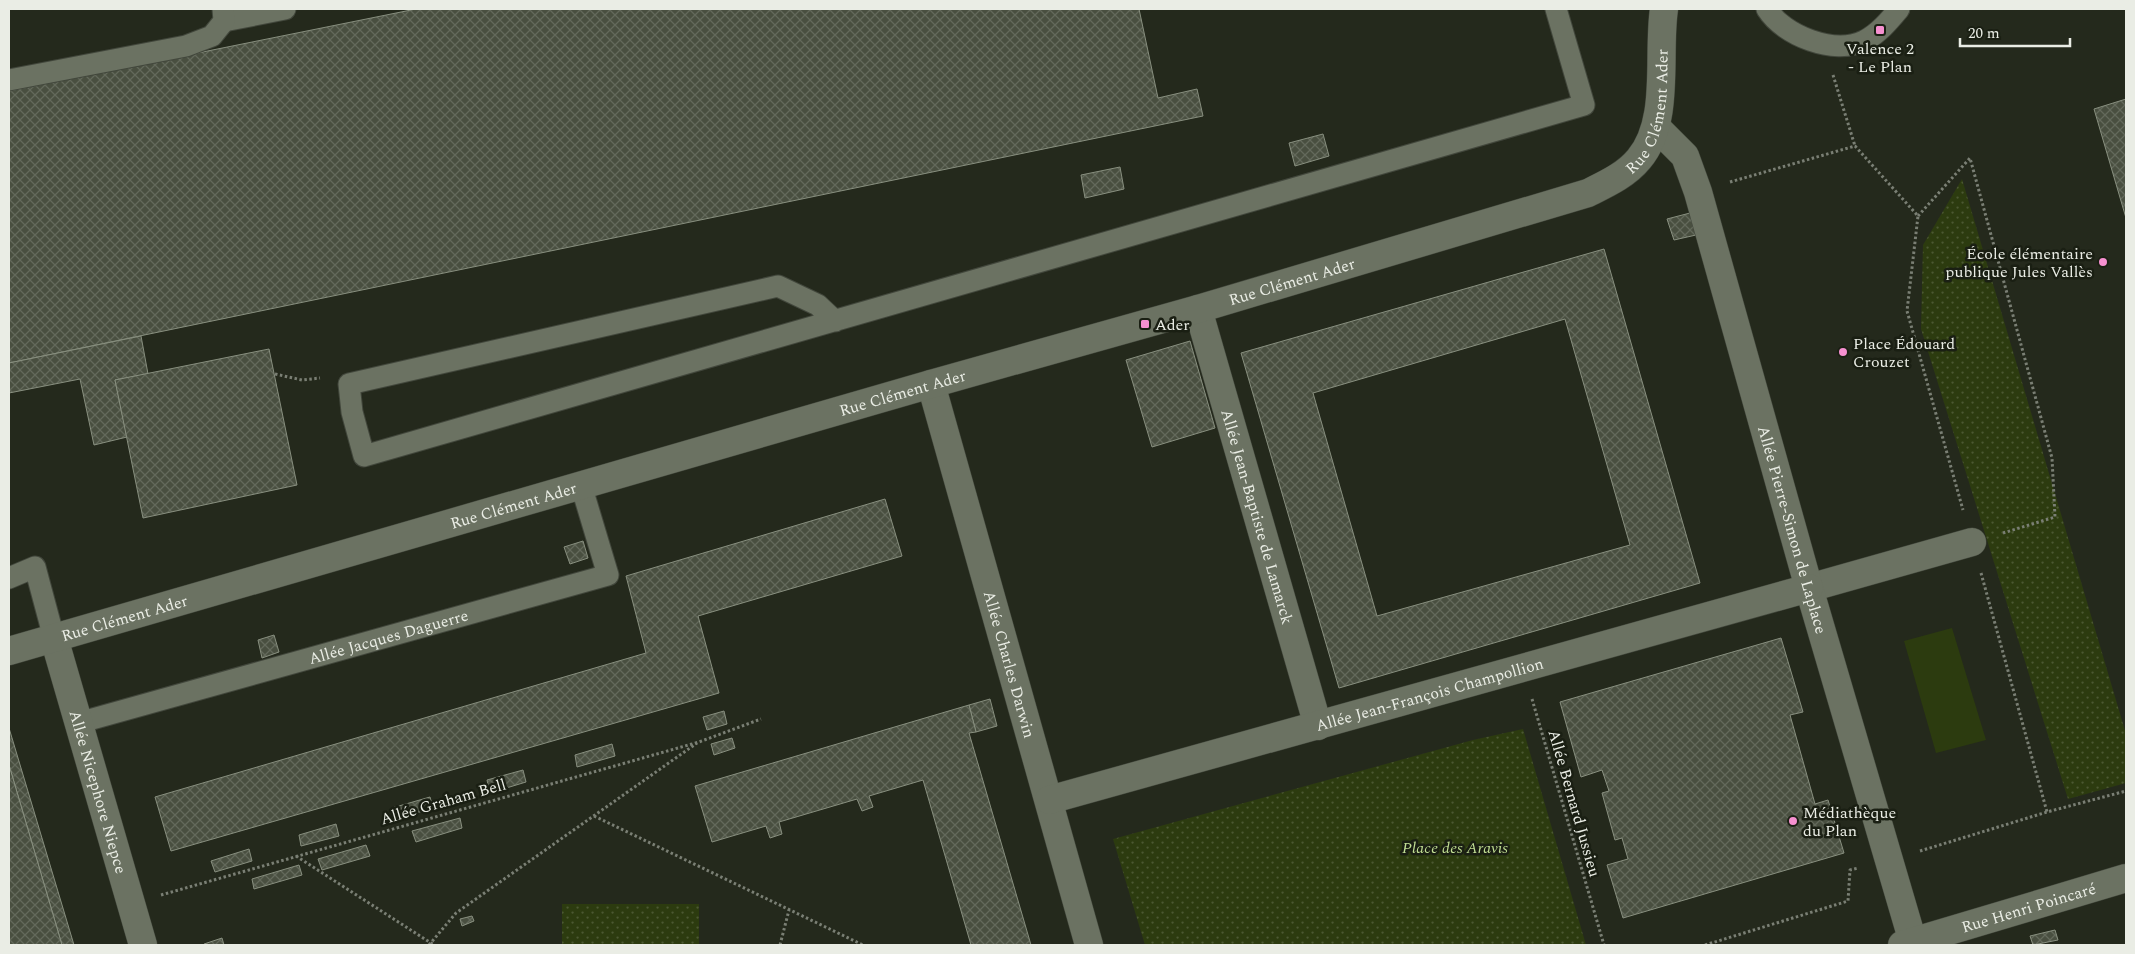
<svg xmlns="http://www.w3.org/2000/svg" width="2135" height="954" viewBox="0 0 2135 954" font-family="Spectral,serif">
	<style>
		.park { fill: url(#park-dots) }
		.pitch { fill: #2c3b0f }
		.building { fill: url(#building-cross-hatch); stroke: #888f7f; fill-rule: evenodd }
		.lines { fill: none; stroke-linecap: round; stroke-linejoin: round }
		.service-casing { stroke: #42473c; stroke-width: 23 }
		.pedestrian-casing { stroke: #42473c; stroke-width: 29 }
		.minor-casing { stroke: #42473c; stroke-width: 29 }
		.path { stroke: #7a7f74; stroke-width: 3; stroke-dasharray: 2.5 2.5; stroke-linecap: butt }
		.service { stroke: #6b7262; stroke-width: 21 }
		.pedestrian { stroke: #6b7262; stroke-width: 28 }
		.minor { stroke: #6b7262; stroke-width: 28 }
		.poi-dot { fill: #f690d0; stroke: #1a1f13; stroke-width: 2 }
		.labels { text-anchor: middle; stroke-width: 5; stroke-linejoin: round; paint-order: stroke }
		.poi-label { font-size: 16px; fill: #eaede5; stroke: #1a1f13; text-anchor: start }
		.street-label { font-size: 16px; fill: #eaede5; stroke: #1a1f13 }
		.park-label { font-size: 16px; font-style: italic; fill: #c0dd93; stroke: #1a1f13 }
	</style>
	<defs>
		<pattern id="park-dots" width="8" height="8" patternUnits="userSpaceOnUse" patternTransform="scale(1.25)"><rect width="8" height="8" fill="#2c3b0f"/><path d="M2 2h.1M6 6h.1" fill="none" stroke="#4b5832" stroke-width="1.8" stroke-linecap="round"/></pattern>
		<pattern id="building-cross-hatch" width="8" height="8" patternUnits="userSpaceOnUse" patternTransform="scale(1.25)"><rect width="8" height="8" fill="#494f40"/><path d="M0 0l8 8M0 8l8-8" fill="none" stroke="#63695b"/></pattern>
	</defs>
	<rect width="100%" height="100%" fill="#24291c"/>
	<g class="park">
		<polygon points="1962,179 2126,734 2126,783 2068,799 1921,329 1923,245"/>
		<polygon points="1523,729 1586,945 1145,945 1113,839 1473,740"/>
		<rect x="562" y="904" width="137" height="41"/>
	</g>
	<polygon class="pitch" points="1952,628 1986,740 1936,753 1904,641"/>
	<g class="building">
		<polygon points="416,9 1139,9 1158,98 1197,89 1203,116 9,363 9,91"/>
		<polygon points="2126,99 2126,218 2094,109"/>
		<polygon points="1323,134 1329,156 1295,166 1289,143"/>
		<polygon points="1120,167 1124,189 1085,198 1081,175"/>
		<polygon points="1690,213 1696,235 1674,240 1667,219"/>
		<path d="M 1604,249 L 1700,583 L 1339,688 L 1241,353 ZM 1565,319 L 1630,545 L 1377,616 L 1313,393 Z"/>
		<polygon points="141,336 148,374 115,380 127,437 94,445 80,379 9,393 9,363"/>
		<polygon points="1190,341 1215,428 1152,447 1126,360"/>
		<polygon points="269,349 297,485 143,518 115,380"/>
		<polygon points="885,499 902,556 698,616 719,693 171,851 155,797 646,653 626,576"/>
		<polygon points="583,541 588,558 570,564 564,547"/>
		<polygon points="274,635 279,652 262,658 258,640"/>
		<polygon points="1781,638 1803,712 1790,715 1815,804 1828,800 1844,853 1623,918 1607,865 1628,859 1622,838 1615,840 1602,793 1609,791 1602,770 1581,777 1560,702"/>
		<polygon points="990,699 997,726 976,732 969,705"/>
		<polygon points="969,705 976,732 969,733 1031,945 971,945 923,780 869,796 873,807 862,811 857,799 779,822 782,834 770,838 766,826 712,842 695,786"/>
		<polygon points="724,711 727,724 707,730 703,717"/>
		<polygon points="9,728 74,945 62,945 9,765"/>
		<polygon points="732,738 735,748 714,755 711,744"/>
		<polygon points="612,744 615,756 577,767 575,755"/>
		<polygon points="9,765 62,945 9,945"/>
		<polygon points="523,770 526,782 490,793 487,780"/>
		<polygon points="430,797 433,808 396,819 392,808"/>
		<polygon points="460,818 462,828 416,842 412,831"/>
		<polygon points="336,824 339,836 301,846 299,835"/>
		<polygon points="366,845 370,856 322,870 318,859"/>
		<polygon points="249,849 252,861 215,872 211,861"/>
		<polygon points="299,865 302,875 254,889 252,879"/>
		<polygon points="472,916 474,921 462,926 460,919"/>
		<polygon points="2055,930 2058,940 2033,945 2030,936"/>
		<polygon points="222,938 224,945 204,945 204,944"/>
	</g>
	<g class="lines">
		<defs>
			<g id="service">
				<path d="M 1767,9 C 1784,36 1834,55 1864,41 C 1878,34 1889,21 1899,9"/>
				<polyline points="224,21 285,9"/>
				<polyline points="9,80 186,46 212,36 224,21 223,9"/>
				<polyline points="835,321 818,305 778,286 349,384 352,412 364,456 1584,105 1556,9"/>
				<polyline points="9,578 35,567 54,638"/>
				<path id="s1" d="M 78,723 L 608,575 L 581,485"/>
			</g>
			<polyline id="pedestrian" points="1809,588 1972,542"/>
			<g id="minor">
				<path id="s2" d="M 1656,127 L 1685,156 L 1698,192 L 1809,588 L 1913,942"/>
				<path id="s3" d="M 1198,309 L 1318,726"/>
				<path id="s4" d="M 931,384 L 1089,945"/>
				<path id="s5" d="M 54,638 L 143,945"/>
				<path id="s6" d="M 9,651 L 931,384 L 1198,309 L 1588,193 C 1606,184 1626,175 1639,159 C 1671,121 1657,55 1664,9"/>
				<path id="s7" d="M 1049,800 L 1809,588"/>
				<path id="s8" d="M 1902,945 L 2126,878"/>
			</g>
		</defs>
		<use href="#service" class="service-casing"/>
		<use href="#pedestrian" class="pedestrian-casing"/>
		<use href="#minor" class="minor-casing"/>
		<g class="path">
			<polyline points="1833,75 1855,146"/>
			<polyline points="1730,182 1855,146 1918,216 1907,311 1963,510"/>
			<polyline points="1918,216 1970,158 2052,458 2055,517 2003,533"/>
			<polyline points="275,374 302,380 320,378"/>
			<polyline points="1981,573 2047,812"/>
			<polyline points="1532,699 1604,945"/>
			<polyline points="594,816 863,945"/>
			<polyline points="1920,851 2047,812 2126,791"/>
			<polyline points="296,856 434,945"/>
			<polyline points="161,895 699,742 761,719"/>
			<polyline points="429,945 456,913 697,743"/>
			<polyline points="780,945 789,910"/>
			<polyline points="1705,945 1848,901 1850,870 1858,868"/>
		</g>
		<use href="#service" class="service"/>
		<use href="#pedestrian" class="pedestrian"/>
		<use href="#minor" class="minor"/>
	</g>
	<g class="poi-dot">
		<rect x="1875" y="25" width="10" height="10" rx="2.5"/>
		<circle cx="2103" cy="262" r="5"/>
		<rect x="1140" y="319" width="10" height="10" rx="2.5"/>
		<circle cx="1843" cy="352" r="5"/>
		<circle cx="1793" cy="821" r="5"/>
	</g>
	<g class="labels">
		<g class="poi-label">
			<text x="1880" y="54" text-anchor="middle">Valence 2<tspan x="1880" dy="18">- Le Plan</tspan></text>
			<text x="2093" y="259" text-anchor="end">École élémentaire<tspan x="2093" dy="18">publique Jules Vallès</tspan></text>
			<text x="1155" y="330">Ader</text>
			<text x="1853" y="349">Place Édouard<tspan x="1853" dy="18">Crouzet</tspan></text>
			<text x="1803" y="818">Médiathèque<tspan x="1803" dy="18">du Plan</tspan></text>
		</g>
		<g class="street-label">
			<text dy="6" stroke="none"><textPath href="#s6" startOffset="1755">Rue Clément Ader</textPath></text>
			<text dy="6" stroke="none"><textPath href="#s6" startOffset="1335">Rue Clément Ader</textPath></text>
			<text dy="6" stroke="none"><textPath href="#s6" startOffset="930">Rue Clément Ader</textPath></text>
			<text dy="6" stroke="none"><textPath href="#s6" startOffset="525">Rue Clément Ader</textPath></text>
			<text dy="6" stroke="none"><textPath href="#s3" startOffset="216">Allée Jean-Baptiste de Lamarck</textPath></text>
			<text dy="6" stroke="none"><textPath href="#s2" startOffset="430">Allée Pierre-Simon de Laplace</textPath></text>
			<text dy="6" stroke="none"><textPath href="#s6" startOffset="120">Rue Clément Ader</textPath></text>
			<text dy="6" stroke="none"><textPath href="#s1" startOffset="322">Allée Jacques Daguerre</textPath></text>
			<text dy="6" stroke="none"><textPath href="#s4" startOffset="291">Allée Charles Darwin</textPath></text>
			<text dy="6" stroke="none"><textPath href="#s7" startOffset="395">Allée Jean-François Champollion</textPath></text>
			<text dy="6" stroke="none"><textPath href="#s5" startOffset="160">Allée Nicephore Niepce</textPath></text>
			<text transform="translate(443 801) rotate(-16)" y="6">Allée Graham Bell</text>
			<text transform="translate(1575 803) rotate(74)" y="6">Allée Bernard Jussieu</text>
			<text dy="6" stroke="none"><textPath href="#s8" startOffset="132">Rue Henri Poincaré</textPath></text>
		</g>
		<g class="park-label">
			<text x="1455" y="853">Place des Aravis</text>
		</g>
	</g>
	<rect width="2135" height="954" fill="none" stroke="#eaede5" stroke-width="20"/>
	<path d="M1960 38v8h110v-8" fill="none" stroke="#eaede5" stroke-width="2.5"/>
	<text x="1968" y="38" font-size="15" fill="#eaede5" stroke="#1a1f13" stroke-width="4" paint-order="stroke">20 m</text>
</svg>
